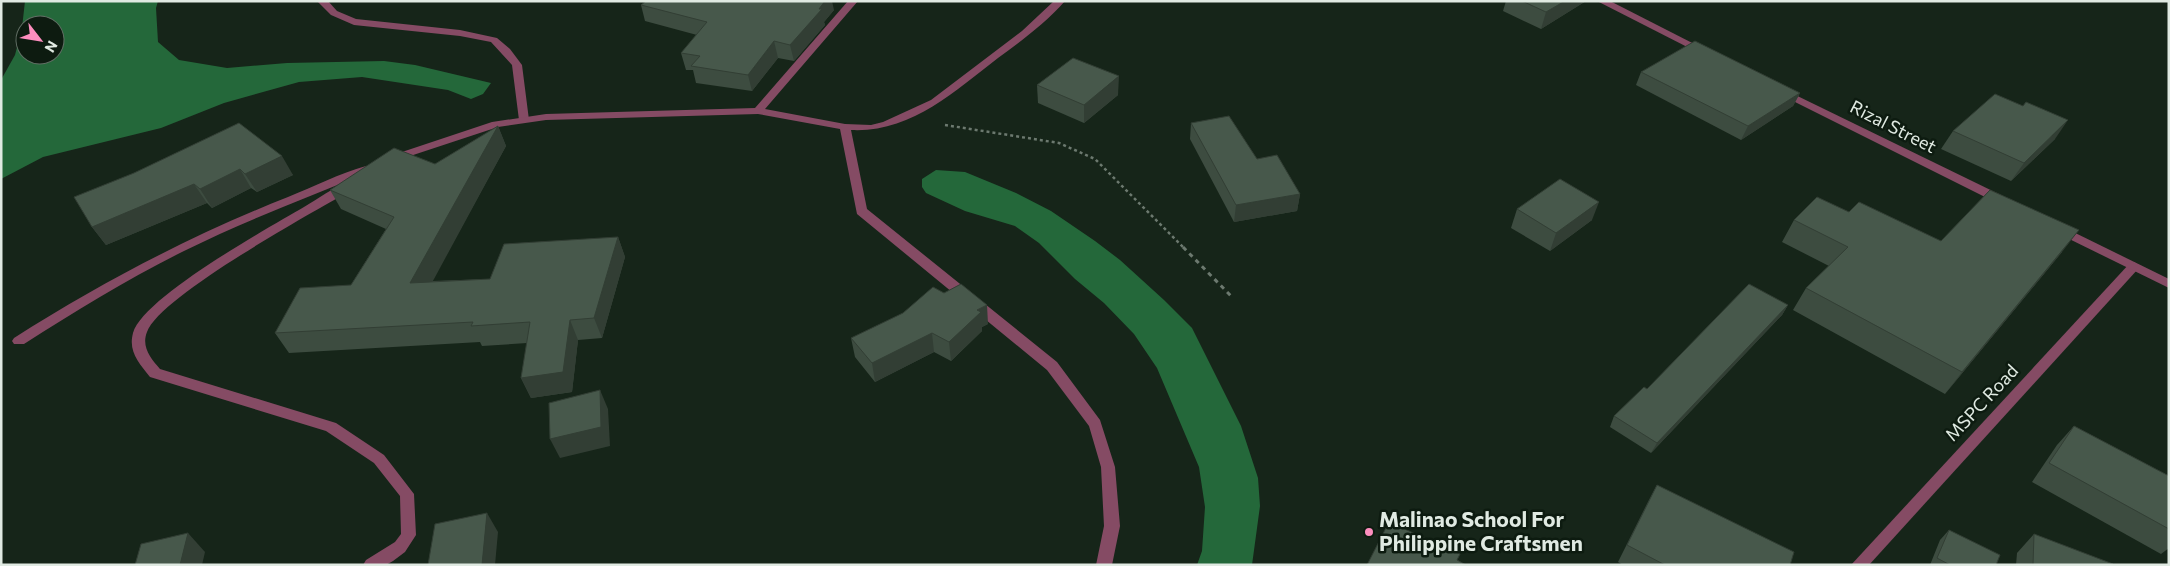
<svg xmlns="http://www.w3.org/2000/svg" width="2170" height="566" viewBox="0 0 2170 566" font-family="Commissioner,sans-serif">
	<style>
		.water { fill: #24683a; fill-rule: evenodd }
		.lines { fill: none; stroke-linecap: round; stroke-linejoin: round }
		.path-far1 { stroke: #6c796f; stroke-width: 2.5; stroke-dasharray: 3 3; stroke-linecap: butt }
		.path { stroke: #6c796f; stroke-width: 3; stroke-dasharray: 4.5 4.5; stroke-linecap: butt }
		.lane { fill: #854b64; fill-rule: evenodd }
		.street { fill: #854b64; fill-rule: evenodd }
		.wall { fill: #3d4c40 }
		.shaded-wall { fill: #323e34 }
		.building { fill: #47584b; stroke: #323e34 }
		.poi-dot { fill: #fd8ebe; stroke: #0d1b10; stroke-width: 2 }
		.labels { text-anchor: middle; stroke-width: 5; stroke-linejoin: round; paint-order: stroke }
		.street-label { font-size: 18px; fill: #e0eae2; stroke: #0d1b10 }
		.near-poi-label { font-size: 21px; font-weight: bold; fill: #e0eae2; stroke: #0d1b10; text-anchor: start }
	</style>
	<rect width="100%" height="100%" fill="#162519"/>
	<g class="water">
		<path d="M 25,1 L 158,1 L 156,8 L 158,42 L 179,60 L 227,68 L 287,63 L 384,61 L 415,65 L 491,83 L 483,94 L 471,99 L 448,90 L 362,77 L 299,82 L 224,103 L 161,128 L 43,157 L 1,179 L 1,80 L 15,55 L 22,28 ZM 25,25 L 55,25 L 55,55 L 25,55 Z"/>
		<polygon points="936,170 965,172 1016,193 1051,211 1095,241 1120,260 1164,300 1192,328 1241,426 1258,478 1260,506 1252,565 1197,565 1202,551 1205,507 1199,467 1157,368 1134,334 1104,303 1075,279 1039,243 1015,226 965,211 926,193 922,187 922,179"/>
	</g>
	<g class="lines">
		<polyline class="path-far1" points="945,125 1059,143 1095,159 1184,248"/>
		<polyline class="path" points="1183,247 1232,297"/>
		<g class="lane">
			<polygon points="317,1 328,1 337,11 356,19 460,30 497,38 510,49 522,65 529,120 524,123 519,120 512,65 491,42 460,36 354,25 331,15"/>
			<polygon points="2134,262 2140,266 2138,269 1869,565 1851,565 2130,263"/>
		</g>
		<g class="street">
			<path d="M 848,1 L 858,1 L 765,109 L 845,124 L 871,125 L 883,122 L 931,100 L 1022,31 L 1054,1 L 1065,1 C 1046,23 1021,41 998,58 C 954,92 910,133 851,130 L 867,209 L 1057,362 L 1100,420 L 1115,467 L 1120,526 L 1112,565 L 1096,565 L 1104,526 L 1101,467 L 1089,426 L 1047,370 L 857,214 L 840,129 L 758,114 L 546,120 L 498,127 L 395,161 L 387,161 L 385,159 L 387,157 L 492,122 L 546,114 L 755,108 Z"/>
			<polygon points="1597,1 1610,1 1708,51 1703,54 1699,53"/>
			<polygon points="1781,88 2007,198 2009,201 2003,205 1999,204 1777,93 1776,91"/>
			<path d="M 366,166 L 372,170 L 370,172 C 308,197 245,221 184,251 C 129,278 76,311 24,344 L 14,344 L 12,341 L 14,338 C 102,282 192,235 288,197 C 313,187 340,173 366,166 Z"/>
			<path d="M 348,183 L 354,187 L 352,190 C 313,212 160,296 147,332 C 141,347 151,359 160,369 L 336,423 L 384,455 L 414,494 L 416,535 L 405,552 L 393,561 L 386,565 L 363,565 L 366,560 L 395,542 L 401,534 L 400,496 L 374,463 L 326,431 L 150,377 C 139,363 128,352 133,333 C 143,297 270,227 304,207 C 318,199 333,187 348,183 Z"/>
			<polygon points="2059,225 2169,279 2169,288 2055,232 2053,229"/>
		</g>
	</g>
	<g class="wall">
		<polygon points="1506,1 1586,1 1541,29 1503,11"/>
		<polygon points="641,5 834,10 824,22 825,25 794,61 778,58 752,91 696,83 693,70 686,70 681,53 697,35 645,21"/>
		<polygon points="1641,72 1800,93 1793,106 1741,140 1636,85"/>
		<polygon points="1037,85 1118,95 1084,123 1038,103"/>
		<polygon points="2023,106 2055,139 2011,181 1941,149 1953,131"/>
		<polygon points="239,123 293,175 257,192 251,188 212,208 207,203 106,245 92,227 134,173"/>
		<polygon points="1191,123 1257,159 1300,194 1297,211 1234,222 1190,139"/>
		<polygon points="498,126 506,146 432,281 490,279 618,237 625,257 602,338 578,340 572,392 531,398 521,378 527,343 482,346 480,342 289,353 275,333 351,285 386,229 341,209 330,190 435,164"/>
		<polygon points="1517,209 1592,220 1550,251 1511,228"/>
		<polygon points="1849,212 1941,241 2062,252 1945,394 1793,310 1806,288 1829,266 1782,242 1794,220"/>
		<polygon points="1788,305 1782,315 1651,453 1610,427 1614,416 1647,389"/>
		<polygon points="988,324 982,327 982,331 951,361 934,352 875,382 855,357 851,338"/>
		<polygon points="2074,426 2169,476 2169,548 2161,554 2032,482 2057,445"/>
		<polygon points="1657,485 1790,565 1623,565 1618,562 1648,502"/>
		<polygon points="1949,530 1996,565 1930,565 1940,540"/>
		<polygon points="2034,534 2113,565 2016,565 2017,553"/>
	</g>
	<g class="shaded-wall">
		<polygon points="825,1 832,1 834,10 824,22 825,25 794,61 790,45"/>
		<polygon points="1565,1 1586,1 1541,29 1546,12"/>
		<polygon points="774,41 778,58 752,91 748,75"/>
		<polygon points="1119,76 1118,95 1084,123 1084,105"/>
		<polygon points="1800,93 1793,106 1741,140 1748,126"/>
		<polygon points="2068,120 2055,139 2011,181 2024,163"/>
		<polygon points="498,126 506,146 421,303 410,283"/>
		<polygon points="282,156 293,175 257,192 245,174"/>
		<polygon points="240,169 251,188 212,208 200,189"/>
		<polygon points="194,184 207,203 106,245 92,227"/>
		<polygon points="1300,194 1297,211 1234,222 1236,205"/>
		<polygon points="1599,202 1592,220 1550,251 1556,233"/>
		<polygon points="2079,230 2062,252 1945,394 1962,372"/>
		<polygon points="618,237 625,257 602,338 594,318"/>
		<polygon points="987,305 988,324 982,327 982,331 951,361 949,342 977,310"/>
		<polygon points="1788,305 1782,315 1651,453 1657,443"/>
		<polygon points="570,320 578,340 572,392 531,398 521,378"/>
		<polygon points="932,333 934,352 875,382 872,363"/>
		<polygon points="600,390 608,409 610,446 560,458 550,439"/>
		<polygon points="487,513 498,532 495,565 482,565"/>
		<polygon points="188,533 205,552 202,565 180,565"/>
	</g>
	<g class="building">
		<polygon points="646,1 825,1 819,9 822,9 790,45 774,41 748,75 691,66 700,56 681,53 707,22 641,5"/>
		<polygon points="1522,1 1565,1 1546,12"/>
		<polygon points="1695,41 1800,93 1748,126 1641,72"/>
		<polygon points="1073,58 1119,76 1084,105 1037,85"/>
		<polygon points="1995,94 2023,106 2026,102 2068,120 2024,163 1953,131"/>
		<polygon points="1229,116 1257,159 1277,155 1300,194 1236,205 1191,123"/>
		<polygon points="239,123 282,156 245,174 240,169 200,189 194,184 92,227 74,197 134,173"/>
		<polygon points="498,126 410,283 490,279 504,244 618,237 594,318 570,320 563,372 521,378 530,322 471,326 473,322 275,333 300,288 351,285 394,217 330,190 394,148 435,164"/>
		<polygon points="1560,179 1599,202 1556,233 1517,209"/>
		<polygon points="1990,190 2079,230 1962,372 1806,288 1848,247 1794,220 1817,197 1849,212 1859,202 1941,241"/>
		<polygon points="961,284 987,305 977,310 981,312 949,342 932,333 872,363 851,338 903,313 933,287 944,293"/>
		<polygon points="1749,284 1788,305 1657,443 1614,416 1644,387 1647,389"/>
		<polygon points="600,390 601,427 550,439 549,403"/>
		<polygon points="2074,426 2169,476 2169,529 2049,463"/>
		<polygon points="1657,485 1794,552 1790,565 1665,565 1627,545"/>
		<polygon points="487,513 482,565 428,565 435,524"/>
		<polygon points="1389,522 1460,554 1457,560 1466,565 1367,565"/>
		<polygon points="1949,530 2000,555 1996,565 1950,565 1937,558"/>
		<polygon points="188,533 180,565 135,565 141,544"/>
		<polygon points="2034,534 2113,564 2113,565 2033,565"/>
	</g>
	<circle class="poi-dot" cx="1369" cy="532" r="5"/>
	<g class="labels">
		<g class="street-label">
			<text transform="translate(1893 127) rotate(27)" y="6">Rizal Street</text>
			<text transform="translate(1982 403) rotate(-47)" y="6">MSPC Road</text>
		</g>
		<g class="near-poi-label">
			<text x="1379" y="527">Malinao School For<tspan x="1379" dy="24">Philippine Craftsmen</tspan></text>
		</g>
	</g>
	<rect width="2170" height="566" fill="none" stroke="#e0eae2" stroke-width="5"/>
	<g transform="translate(40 40) rotate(121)"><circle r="24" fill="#0d1b10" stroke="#616e64"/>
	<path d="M0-4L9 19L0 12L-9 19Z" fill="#fd8ebe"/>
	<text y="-8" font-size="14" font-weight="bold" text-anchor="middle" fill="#e0eae2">N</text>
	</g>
</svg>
